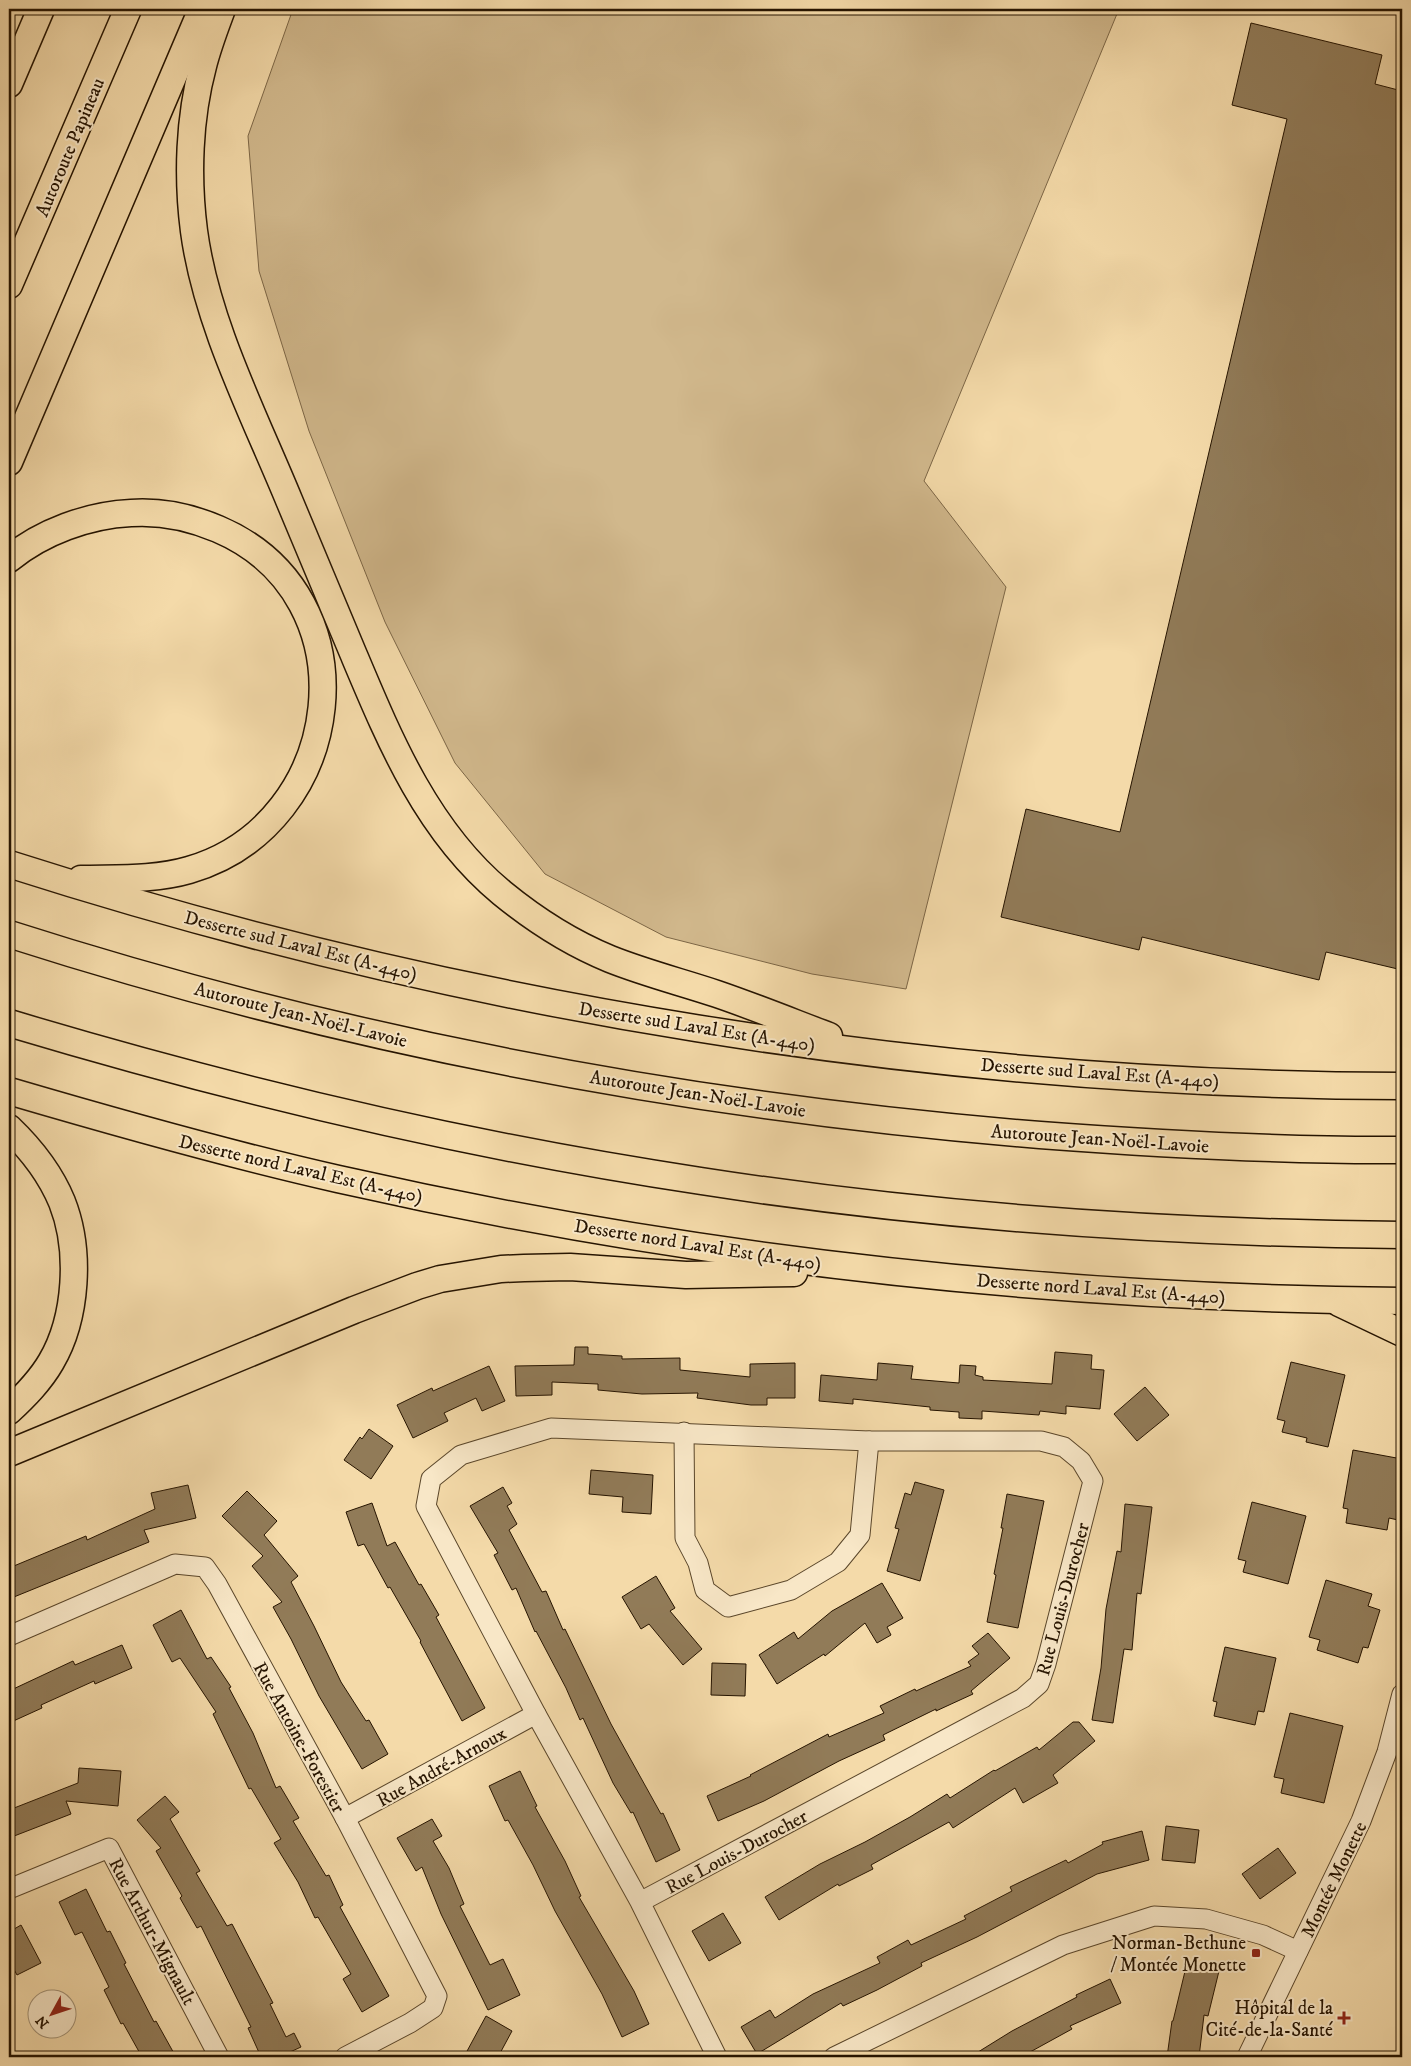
<svg xmlns="http://www.w3.org/2000/svg" width="1411" height="2066" viewBox="0 0 1411 2066" font-family="'IM FELL DW Pica',serif">
	<style>
		.green { fill: #d1b88c; stroke: #7c6646 }
		.building { fill: #917b58; stroke: #261400 }
		.lines { fill: none; stroke-linecap: round; stroke-linejoin: round }
		.minor-casing { stroke: #5a462a; stroke-width: 21 }
		.highway-casing { stroke: #261400; stroke-width: 29 }
		.minor { stroke: #f8e7c7; stroke-width: 19 }
		.highway { stroke: #f4daa9; stroke-width: 26 }
		.poi-dot { fill: #8f2418; stroke: #f8e7c7; stroke-width: 2 }
		.labels { text-anchor: middle; stroke-width: 4; stroke-linejoin: round; paint-order: stroke }
		.street-label { font-size: 19px; fill: #261400; stroke: #f8e7c7 }
		.poi-label { font-size: 19px; fill: #261400; stroke: #f8e7c7; text-anchor: end }
	</style>
	<rect width="100%" height="100%" fill="#f4daa9"/>
	<filter id="stains"><feTurbulence type="fractalNoise" baseFrequency=".004" numOctaves="4"/><feColorMatrix values="0 0 0 0 .2 0 0 0 0 .09 0 0 0 0 .02 0 0 0 .5 -.17"/></filter>
	<radialGradient id="worn" r=".72"><stop offset=".6" stop-color="#630" stop-opacity="0"/><stop offset="1" stop-color="#630" stop-opacity=".3"/></radialGradient>
	<polygon class="green" points="293,9 1119,9 924,481 1006,587 906,989 812,974 666,937 545,874 455,763 385,622 309,431 259,271 248,136"/>
	<g class="building">
		<polygon points="1251,23 1382,55 1375,84 1402,91 1402,970 1326,952 1319,980 1142,937 1139,950 1001,917 1026,809 1120,832 1287,119 1232,105"/>
		<polygon points="575,1347 588,1347 588,1354 622,1356 622,1359 680,1358 680,1370 750,1377 750,1364 795,1363 795,1398 767,1398 767,1405 751,1405 697,1398 698,1393 642,1394 598,1390 598,1384 552,1382 552,1395 516,1396 515,1366 574,1365"/>
		<polygon points="1055,1352 1092,1355 1091,1369 1104,1370 1100,1409 1066,1406 1066,1414 1040,1411 1039,1415 982,1411 982,1419 959,1418 959,1412 930,1410 930,1407 853,1399 853,1404 819,1401 821,1375 877,1380 878,1363 913,1366 911,1379 959,1383 960,1365 976,1366 975,1375 983,1377 983,1380 1052,1384"/>
		<polygon points="1291,1362 1345,1375 1328,1447 1306,1442 1307,1438 1282,1432 1285,1421 1277,1419"/>
		<polygon points="489,1366 505,1401 482,1411 476,1398 444,1413 448,1421 413,1438 397,1405 432,1388 433,1391"/>
		<polygon points="1145,1387 1169,1415 1137,1441 1114,1414"/>
		<polygon points="369,1429 393,1446 371,1479 344,1460 360,1437 362,1439"/>
		<polygon points="1353,1450 1402,1459 1402,1497 1398,1520 1389,1518 1387,1530 1346,1523 1348,1509 1343,1508"/>
		<polygon points="591,1470 653,1475 651,1514 622,1512 623,1497 589,1494"/>
		<polygon points="915,1482 944,1490 920,1581 887,1571 899,1529 895,1528 905,1493 911,1495"/>
		<polygon points="188,1485 196,1518 144,1530 149,1542 9,1599 9,1568 86,1536 87,1540 155,1509 151,1493"/>
		<polygon points="503,1487 512,1503 507,1506 517,1524 509,1530 542,1592 546,1591 563,1630 565,1629 611,1724 661,1814 663,1813 680,1850 656,1862 633,1812 631,1813 613,1783 583,1718 580,1720 566,1688 536,1631 535,1632 516,1588 512,1590 494,1555 498,1553 470,1506"/>
		<polygon points="247,1491 277,1521 264,1535 298,1576 291,1582 314,1626 341,1682 366,1721 369,1720 388,1754 362,1769 319,1696 291,1639 273,1607 282,1602 252,1566 263,1556 222,1516"/>
		<polygon points="1007,1494 1044,1501 1018,1628 987,1622 996,1575 994,1574 1003,1528 1001,1528"/>
		<polygon points="1252,1502 1306,1516 1288,1584 1243,1572 1246,1561 1238,1559"/>
		<polygon points="372,1503 387,1546 395,1542 419,1585 421,1584 439,1615 436,1617 485,1708 462,1721 420,1642 421,1641 390,1587 388,1588 364,1544 358,1546 346,1512"/>
		<polygon points="1125,1504 1152,1507 1141,1594 1137,1593 1132,1650 1124,1649 1113,1723 1092,1720 1101,1668 1106,1609 1117,1551 1121,1552"/>
		<polygon points="656,1576 675,1608 670,1611 702,1649 683,1665 649,1624 641,1629 622,1597"/>
		<polygon points="1326,1580 1372,1594 1368,1606 1380,1610 1368,1648 1363,1647 1358,1663 1317,1650 1320,1640 1309,1637"/>
		<polygon points="882,1583 903,1618 887,1627 891,1635 877,1643 865,1623 825,1656 824,1654 777,1684 759,1655 794,1632 798,1639 832,1611"/>
		<polygon points="181,1610 207,1659 211,1657 231,1687 229,1688 253,1733 276,1788 280,1786 299,1818 293,1821 326,1876 329,1875 343,1905 340,1907 389,1996 362,2012 343,1979 351,1974 318,1917 315,1918 298,1882 274,1843 281,1839 251,1788 249,1789 213,1714 216,1712 180,1658 172,1662 153,1625"/>
		<polygon points="988,1633 1010,1658 971,1691 973,1694 936,1711 936,1709 883,1735 885,1740 839,1761 764,1801 718,1821 707,1796 751,1776 750,1775 828,1734 829,1737 884,1713 880,1706 915,1689 916,1691 971,1666 968,1662 979,1654 972,1646"/>
		<polygon points="122,1645 132,1668 95,1684 94,1681 41,1705 42,1708 9,1723 9,1691 73,1661 75,1665"/>
		<polygon points="1225,1647 1276,1658 1264,1712 1258,1711 1255,1725 1214,1716 1217,1702 1213,1701"/>
		<polygon points="712,1663 746,1664 745,1696 711,1695"/>
		<polygon points="1290,1713 1343,1726 1324,1803 1281,1793 1284,1779 1274,1777"/>
		<polygon points="1073,1722 1079,1722 1095,1741 1053,1775 1058,1783 1023,1803 1015,1788 953,1828 949,1822 871,1865 873,1869 839,1886 838,1884 779,1920 765,1897 820,1864 865,1842 910,1817 947,1794 950,1798 994,1770 995,1771 1037,1747 1039,1750"/>
		<polygon points="79,1768 121,1771 118,1806 66,1801 71,1814 9,1838 9,1810 78,1783"/>
		<polygon points="520,1771 537,1806 535,1807 565,1861 581,1896 579,1897 634,1991 649,2024 622,2037 602,1994 555,1911 533,1865 508,1820 505,1821 489,1786"/>
		<polygon points="165,1796 179,1812 170,1819 200,1871 196,1873 227,1926 232,1924 273,2003 270,2004 286,2037 294,2033 301,2047 279,2057 261,2057 248,2028 251,2027 201,1926 197,1928 180,1898 182,1896 156,1851 161,1848 137,1820"/>
		<polygon points="432,1819 442,1836 433,1841 449,1868 464,1904 460,1906 490,1965 503,1959 520,1995 488,2010 441,1914 422,1867 416,1871 397,1838"/>
		<polygon points="1166,1826 1199,1830 1195,1863 1162,1860"/>
		<polygon points="1142,1831 1149,1860 1097,1874 977,1937 921,1963 922,1966 877,1990 843,2006 841,2003 757,2054 741,2027 770,2010 775,2018 813,1994 880,1963 877,1957 908,1940 911,1945 966,1919 964,1916 1012,1891 1010,1887 1066,1860 1068,1863 1103,1844 1102,1842"/>
		<polygon points="1278,1848 1296,1873 1260,1899 1242,1874"/>
		<polygon points="86,1889 107,1932 110,1931 126,1963 124,1964 154,2022 156,2021 176,2057 142,2057 123,2023 121,2024 104,1990 109,1987 82,1932 75,1935 59,1902"/>
		<polygon points="723,1913 741,1943 709,1961 692,1931"/>
		<polygon points="21,1925 41,1963 17,1975 9,1960 9,1932"/>
		<polygon points="1187,1963 1219,1971 1208,2016 1204,2015 1199,2057 1167,2057 1172,2021 1173,2021"/>
		<polygon points="1110,1979 1121,2003 1070,2026 1072,2029 1021,2057 970,2057 1012,2031 1077,1997 1076,1995"/>
		<polygon points="486,2016 512,2031 498,2057 475,2057 466,2053"/>
	</g>
	<g class="lines">
		<defs>
			<g id="minor">
				<polyline points="684,1432 685,1538 698,1563 705,1590 728,1607 791,1590 838,1562 860,1535 869,1441"/>
				<polyline points="9,1636 175,1564 205,1567 217,1584 345,1818 437,1996 433,2008 410,2023 345,2057"/>
				<polyline points="345,1818 536,1714"/>
				<polyline points="9,1889 109,1848 219,2057"/>
				<polyline points="640,1902 1023,1698 1039,1684 1046,1664 1093,1481 1081,1461 1064,1447 1041,1441 869,1441 551,1428 461,1455 431,1479 426,1506 536,1714 640,1902 717,2057"/>
				<polyline points="834,2057 1063,1945 1154,1916 1206,1919 1263,1935 1298,1951"/>
				<polyline points="1247,2057 1361,1821 1387,1752 1402,1694"/>
			</g>
			<g id="highway">
				<path d="M 222,9 C 215,28 208,46 203,66 C 189,118 187,177 194,231 C 206,322 254,415 289,500 C 310,551 332,602 353,653 C 390,741 427,831 502,893 C 535,920 571,943 610,959 C 645,973 681,982 717,994 C 755,1007 792,1022 829,1036"/>
				<polyline points="9,84 41,9"/>
				<polyline points="9,285 128,9"/>
				<polyline points="9,462 202,9"/>
				<path d="M 9,559 C 42,532 88,515 131,513 C 161,511 190,517 218,529 C 375,596 347,824 189,870 C 155,880 116,878 81,879"/>
				<path d="M 9,864 C 456,1007 932,1085 1402,1086"/>
				<path d="M 9,934 C 343,1041 691,1107 1040,1135 C 1160,1144 1281,1151 1402,1150"/>
				<path d="M 9,1023 C 236,1091 467,1146 701,1181 C 933,1217 1168,1233 1402,1235"/>
				<path d="M 9,1091 C 118,1123 227,1154 338,1179 C 687,1258 1044,1298 1402,1301"/>
				<path d="M 9,1128 C 31,1149 50,1173 62,1202 C 81,1250 77,1318 51,1362 C 40,1381 25,1396 9,1411"/>
				<polyline points="1339,1303 1402,1333"/>
				<polyline points="9,1453 354,1310 417,1286 440,1279 501,1269 524,1268 570,1267 686,1275 794,1273"/>
			</g>
		</defs>
		<use href="#minor" class="minor-casing"/>
		<use href="#highway" class="highway-casing"/>
		<use href="#minor" class="minor"/>
		<use href="#highway" class="highway"/>
	</g>
	<g class="poi-dot">
		<rect x="1251" y="1948" width="10" height="10" rx="2.5"/>
		<path d="M1341.5 2010.5h5v5h5v5h-5v5h-5v-5h-5v-5h5z"/>
	</g>
	<g class="labels">
		<g class="street-label">
			<text transform="translate(69 147) rotate(-67)" y="7">Autoroute Papineau</text>
			<text transform="translate(301 945) rotate(14)" y="7">Desserte sud Laval Est (A-440)</text>
			<text transform="translate(301 1014) rotate(14)" y="7">Autoroute Jean-Noël-Lavoie</text>
			<text transform="translate(697 1026) rotate(9)" y="7">Desserte sud Laval Est (A-440)</text>
			<text transform="translate(1100 1072) rotate(4)" y="7">Desserte sud Laval Est (A-440)</text>
			<text transform="translate(698 1093) rotate(9)" y="7">Autoroute Jean-Noël-Lavoie</text>
			<text transform="translate(1100 1138) rotate(4)" y="7">Autoroute Jean-Noël-Lavoie</text>
			<text transform="translate(301 1168) rotate(13)" y="7">Desserte nord Laval Est (A-440)</text>
			<text transform="translate(698 1244) rotate(9)" y="7">Desserte nord Laval Est (A-440)</text>
			<text transform="translate(1101 1288) rotate(4)" y="7">Desserte nord Laval Est (A-440)</text>
			<text transform="translate(1062 1599) rotate(-75)" y="7">Rue Louis-Durocher</text>
			<text transform="translate(300 1737) rotate(61)" y="7">Rue Antoine-Forestier</text>
			<text transform="translate(441 1766) rotate(-29)" y="7">Rue André-Arnoux</text>
			<text transform="translate(736 1851) rotate(-28)" y="7">Rue Louis-Durocher</text>
			<text transform="translate(1333 1879) rotate(-64)" y="7">Montée Monette</text>
			<text transform="translate(153 1931) rotate(62)" y="7">Rue Arthur-Mignault</text>
		</g>
		<g class="poi-label">
			<text x="1246" y="1949">Norman-Bethune<tspan x="1246" dy="22">/ Montée Monette</tspan></text>
			<text x="1333" y="2014">Hôpital de la<tspan x="1333" dy="22">Cité-de-la-Santé</tspan></text>
		</g>
	</g>
	<rect width="1411" height="2066" fill="none" stroke="#f4daa9" stroke-width="30"/>
	<rect x="10" y="10" width="1391" height="2046" fill="none" stroke="#261400" stroke-width="2.5"/>
	<rect x="15" y="15" width="1381" height="2036" fill="none" stroke="#261400"/>
	<g transform="translate(52 2014) rotate(230)"><circle r="24" fill="#f8e7c7" stroke="#a49377"/>
	<path d="M0-4L9 19L0 12L-9 19Z" fill="#8f2418"/>
	<text y="-8" font-size="14" font-weight="bold" text-anchor="middle" fill="#261400">N</text>
	</g>
	<rect width="100%" height="100%" filter="url(#stains)"/>
	<rect width="100%" height="100%" fill="url(#worn)"/>
</svg>
